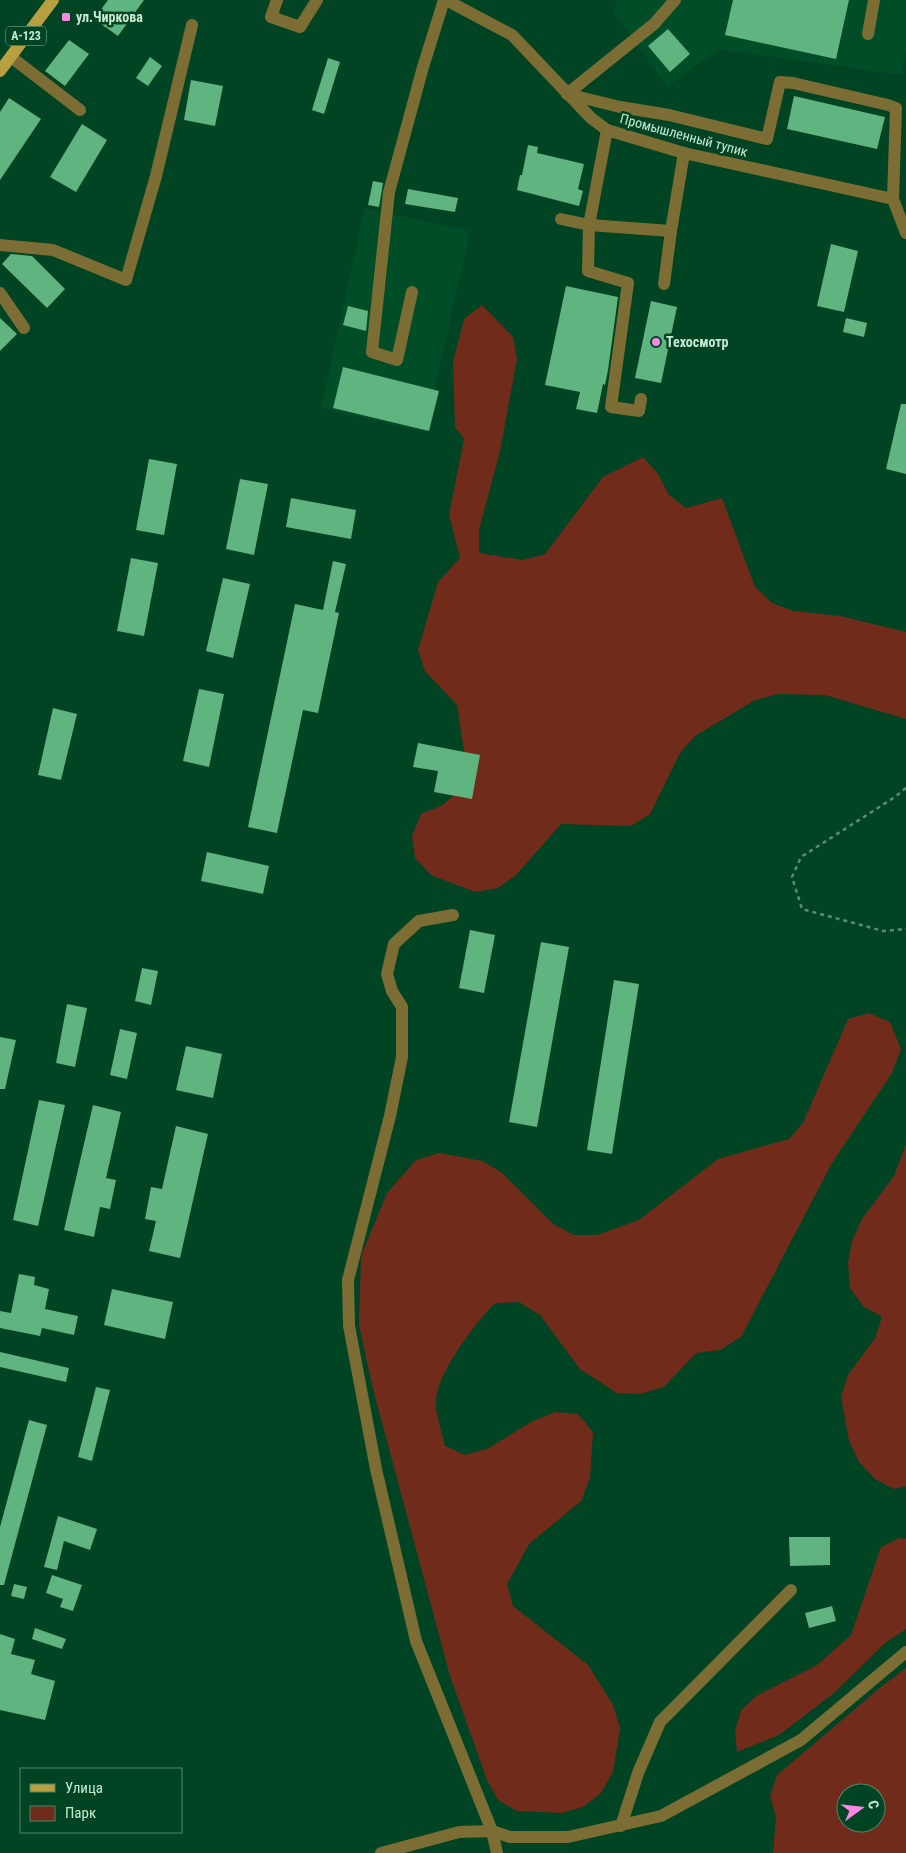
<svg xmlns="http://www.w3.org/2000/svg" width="906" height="1853" viewBox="0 0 906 1853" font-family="'Roboto Condensed',sans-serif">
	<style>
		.built { fill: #004d28 }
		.green { fill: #712b1a; fill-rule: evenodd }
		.building { fill: #5fb47f }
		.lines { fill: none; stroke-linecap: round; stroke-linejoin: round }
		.path { stroke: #598f71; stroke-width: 2.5; stroke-dasharray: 4 4; stroke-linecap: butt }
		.minor { stroke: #7c6d34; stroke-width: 12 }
		.major { stroke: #b89f3f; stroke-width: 12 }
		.poi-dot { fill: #fb87e5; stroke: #014424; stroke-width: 2 }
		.labels { text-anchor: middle; stroke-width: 5; stroke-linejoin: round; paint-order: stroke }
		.shield { fill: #014424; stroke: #8ab89c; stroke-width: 1 }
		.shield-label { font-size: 12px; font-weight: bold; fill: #c5ead0 }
		.poi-label { font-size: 14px; font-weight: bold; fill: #c5ead0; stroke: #014424; text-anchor: start }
		.street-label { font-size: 14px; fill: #c5ead0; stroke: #014424 }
	</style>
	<rect width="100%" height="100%" fill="#014424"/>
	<g class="built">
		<polygon points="618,0 906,0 906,51 902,75 718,49 667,87 613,11"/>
		<polygon points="365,208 470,231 425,432 321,408"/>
	</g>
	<g class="green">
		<polygon points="482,305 513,337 517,359 500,451 479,530 479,553 523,560 545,554 603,477 643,457 658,474 669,495 686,508 722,498 755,587 772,603 793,611 840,616 906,632 906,719 825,695 778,694 755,700 695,736 680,753 650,814 631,826 561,824 516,875 498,888 475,892 431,875 415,858 412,836 421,814 441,806 458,792 467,771 457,705 425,671 418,650 438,582 460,558 449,515 464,439 455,427 453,362 464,319"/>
		<path d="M 869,1013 L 890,1022 L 901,1049 L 892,1073 L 832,1163 L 741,1337 L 720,1350 L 696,1353 L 664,1387 L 640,1394 L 617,1393 L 580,1369 L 540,1315 L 519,1302 L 495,1303 C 476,1322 436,1374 436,1401 C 435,1413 442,1433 445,1446 L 465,1455 L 489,1448 L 531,1422 L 555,1412 L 578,1414 L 593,1432 L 590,1478 L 581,1501 L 529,1544 L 507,1584 L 513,1606 L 588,1665 L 613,1705 L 620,1728 L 613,1772 L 601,1793 L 583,1807 L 562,1813 L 517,1811 L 498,1800 L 487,1780 L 450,1676 L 373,1389 L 359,1325 L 361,1256 L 387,1193 L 416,1160 L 439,1153 L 483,1161 L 502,1173 L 553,1224 L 574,1235 L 597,1235 L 639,1220 L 718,1159 L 789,1139 L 803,1123 L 848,1019 Z"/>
		<polygon points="906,1144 906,1486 894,1489 875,1479 859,1462 849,1441 841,1396 848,1375 875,1338 882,1317 863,1306 850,1288 848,1263 852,1241 862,1219 894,1176"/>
		<polygon points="900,1538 906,1539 906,1629 884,1644 834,1693 779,1735 737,1752 735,1731 741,1710 758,1695 817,1665 851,1635 881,1547"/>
		<path d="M 906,1668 L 906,1853 L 773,1853 L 776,1817 L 770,1796 L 777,1775 L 881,1687 ZM 846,1793 L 876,1793 L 876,1823 L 846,1823 Z"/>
	</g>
	<g class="building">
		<polygon points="108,0 144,0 118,36 94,19"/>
		<polygon points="733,0 849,0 836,59 725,35"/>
		<polygon points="668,29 690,54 670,72 648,46"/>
		<polygon points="69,40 89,54 65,86 45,71"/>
		<polygon points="150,57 162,66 148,86 136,78"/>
		<polygon points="328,58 340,62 324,114 312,110"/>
		<polygon points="191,80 223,86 215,126 184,120"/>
		<polygon points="794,96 885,117 877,149 787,129"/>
		<polygon points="9,98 41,119 0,180 0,112"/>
		<polygon points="82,124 107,140 76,192 50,177"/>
		<polygon points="528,145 538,147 537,153 584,164 578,189 583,191 579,206 517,190 520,175 522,175"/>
		<polygon points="373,181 383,183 379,207 368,205"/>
		<polygon points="408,189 458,198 455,212 405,204"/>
		<polygon points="831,244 858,251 844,312 817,306"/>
		<polygon points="11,254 32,256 65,289 47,308 2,264"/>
		<polygon points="566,286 618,297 608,370 605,385 603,384 597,413 576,409 580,392 545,385"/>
		<polygon points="651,301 677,307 661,383 635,378"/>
		<polygon points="348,306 368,311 366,331 343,325"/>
		<polygon points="0,318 17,334 0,351"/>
		<polygon points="846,318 867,323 864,337 843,332"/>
		<polygon points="343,367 439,391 429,431 333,408"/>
		<polygon points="901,404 906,404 906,474 886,469"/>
		<polygon points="149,459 177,464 164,535 136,530"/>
		<polygon points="240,479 268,484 254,555 226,549"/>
		<polygon points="291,498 356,510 351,539 286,527"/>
		<polygon points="131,558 158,563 144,636 117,631"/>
		<polygon points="333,561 346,564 335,612 339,613 318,713 303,710 277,833 248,827 295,604 323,610"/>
		<polygon points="223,578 250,584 233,658 206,651"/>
		<polygon points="199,689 224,694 209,767 183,761"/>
		<polygon points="53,708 77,714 61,780 38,775"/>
		<polygon points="418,743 480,755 472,799 434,792 438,771 413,767"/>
		<polygon points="207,852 269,866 263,894 201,881"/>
		<polygon points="470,930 495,935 484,993 459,988"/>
		<polygon points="541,942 569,947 537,1127 509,1122"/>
		<polygon points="142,968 158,971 151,1005 135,1001"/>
		<polygon points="614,980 639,984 612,1154 587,1150"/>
		<polygon points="67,1004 87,1008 75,1067 56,1063"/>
		<polygon points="120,1029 137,1033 127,1079 110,1075"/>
		<polygon points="0,1037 16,1040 5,1089 0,1089"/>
		<polygon points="186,1046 222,1054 213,1098 176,1090"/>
		<polygon points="39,1100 65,1105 38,1226 13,1220"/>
		<polygon points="93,1105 121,1112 106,1178 116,1180 110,1209 100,1207 94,1237 64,1230"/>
		<polygon points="176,1126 208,1134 180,1258 149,1251 156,1221 145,1219 151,1187 162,1189"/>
		<polygon points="19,1274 35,1277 34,1285 49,1289 45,1309 78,1316 74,1335 42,1328 40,1336 0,1328 0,1311 11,1313"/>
		<polygon points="112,1289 173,1302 165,1339 104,1325"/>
		<polygon points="0,1352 69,1368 66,1382 0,1367"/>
		<polygon points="96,1387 110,1390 92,1461 78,1457"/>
		<polygon points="29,1420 47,1425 4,1585 0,1585 0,1527"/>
		<polygon points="58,1516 97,1529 90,1550 64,1541 57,1570 44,1567"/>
		<polygon points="789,1537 830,1537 830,1565 790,1566"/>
		<polygon points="52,1575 82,1585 73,1611 60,1607 63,1599 46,1593"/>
		<polygon points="14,1584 27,1587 24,1599 11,1596"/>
		<polygon points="832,1606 836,1621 809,1628 805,1613"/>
		<polygon points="35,1628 66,1639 62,1649 32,1639"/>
		<polygon points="0,1634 15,1639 11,1654 35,1660 31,1674 55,1681 45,1720 0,1710"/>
	</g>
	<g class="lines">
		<polyline class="path" points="906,788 895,797 801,857 792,877 802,909 883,931 906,929"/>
		<g class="minor">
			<polyline points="277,0 271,17 300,27 317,0"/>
			<polyline points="446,0 512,35 591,118 607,130 684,153 893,199 906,233"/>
			<polyline points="868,34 874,0"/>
			<polyline points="11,57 80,110"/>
			<polyline points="567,94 620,107 669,115 767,139 780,82 793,83 888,105 896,108 893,199"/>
			<polyline points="567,94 654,24 675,0"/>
			<polyline points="561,219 589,225 607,130"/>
			<polyline points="671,231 684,153"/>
			<polyline points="0,245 53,250 126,280 156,176 192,25"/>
			<polyline points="412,292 397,360 372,352 389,192 423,67 444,0"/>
			<polyline points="0,293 24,328"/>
			<polyline points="641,399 639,411 611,407 628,283 588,271 589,225 671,231 664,284"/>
			<polyline points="453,915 419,921 394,944 387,974 392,991 402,1007 402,1057 390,1116 348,1280 349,1326 376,1469 416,1641 492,1831 497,1853"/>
			<polyline points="621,1826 638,1773 660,1722 791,1590"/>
			<polyline points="381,1853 459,1832 492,1831 510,1837 568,1837 661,1816 801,1740 906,1652"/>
		</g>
		<polyline class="major" points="0,71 53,0"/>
	</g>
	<g class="poi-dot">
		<rect x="61" y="12" width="10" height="10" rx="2.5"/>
		<circle cx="656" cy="342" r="5"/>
	</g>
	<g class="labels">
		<rect class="shield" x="6" y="26.5" width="40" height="19" rx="4"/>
		<g class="shield-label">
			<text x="26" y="40">А-123</text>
		</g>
		<g class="poi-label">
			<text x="76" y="22">ул.Чиркова</text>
			<text x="666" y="347">Техосмотр</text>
		</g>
		<g class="street-label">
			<text transform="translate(684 135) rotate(15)" y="5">Промышленный тупик</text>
		</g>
	</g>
	<rect x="20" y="1768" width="162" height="65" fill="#014424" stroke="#4f8669"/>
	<rect x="30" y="1784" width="25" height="8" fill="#b89f3f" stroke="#4f8669"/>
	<text x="65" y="1793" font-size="15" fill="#c5ead0">Улица</text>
	<rect x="30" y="1806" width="25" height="15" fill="#712b1a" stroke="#4f8669"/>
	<text x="65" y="1818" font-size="15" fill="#c5ead0">Парк</text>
	<g transform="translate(861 1808) rotate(75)"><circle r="24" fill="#014424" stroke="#4f8669"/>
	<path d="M0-4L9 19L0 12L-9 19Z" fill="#fb87e5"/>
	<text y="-8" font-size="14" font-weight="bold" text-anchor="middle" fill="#c5ead0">С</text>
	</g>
</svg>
